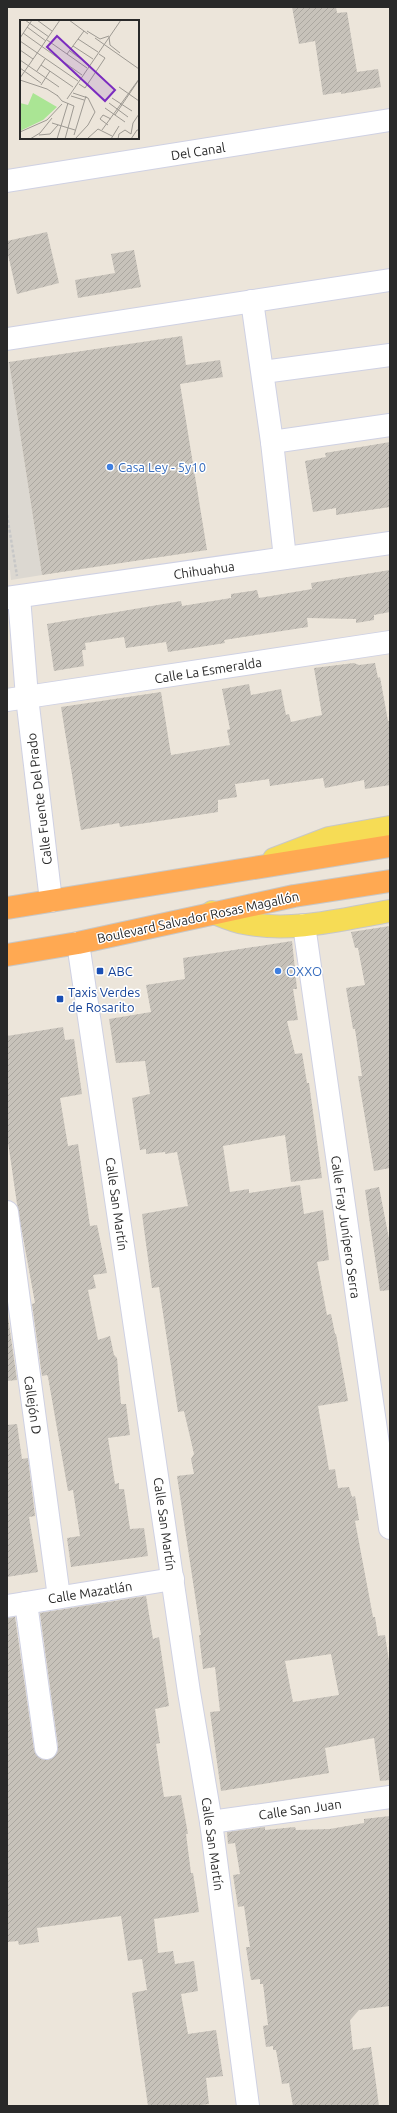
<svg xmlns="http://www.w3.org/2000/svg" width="397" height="2113" viewBox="0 0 397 2113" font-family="Ubuntu,sans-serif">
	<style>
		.plaza { fill: #dcd8d1 }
		.building { fill: url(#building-hatch); fill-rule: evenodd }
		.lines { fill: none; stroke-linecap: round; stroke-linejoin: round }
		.minor-casing { stroke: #cfd1e3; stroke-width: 24 }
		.major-casing { stroke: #c7c7c7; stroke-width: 24 }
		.highway-casing { stroke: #c7c7c7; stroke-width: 24 }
		.path { stroke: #c7c7c7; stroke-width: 2.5; stroke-dasharray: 3 2; stroke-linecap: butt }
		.minor { stroke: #fff; stroke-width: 22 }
		.major { stroke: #f6dc55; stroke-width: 22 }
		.highway { stroke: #ffa952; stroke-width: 22 }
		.shop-dot { fill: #3f7fe0; stroke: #fff; stroke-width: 1.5 }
		.transit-dot { fill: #1a4fb4; stroke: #fff; stroke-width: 1.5 }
		.labels { text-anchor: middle; stroke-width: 3; stroke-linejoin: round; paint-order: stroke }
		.street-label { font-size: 13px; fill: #292929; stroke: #fff }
		.shop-label { font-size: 13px; fill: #366cbe; stroke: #fff; text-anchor: start }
		.transit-label { font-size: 13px; fill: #164399; stroke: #fff; text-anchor: start }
		.inset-road { fill: none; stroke: #9e9a93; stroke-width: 1 }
		.view { fill: #7b2cbf; fill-opacity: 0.15; stroke: #7b2cbf; stroke-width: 2 }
		.inset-edge { fill: none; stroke: #292929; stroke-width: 2 }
	</style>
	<defs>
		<pattern id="building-hatch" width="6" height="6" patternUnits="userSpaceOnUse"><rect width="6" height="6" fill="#c7c2ba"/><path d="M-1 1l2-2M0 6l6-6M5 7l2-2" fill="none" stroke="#aba7a0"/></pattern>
	</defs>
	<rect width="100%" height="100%" fill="#ece5da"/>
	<polygon class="plaza" points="7,362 9,362 42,575 11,580 10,570 7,570"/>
	<g class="building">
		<polygon points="292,7 336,7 337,13 347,12 357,72 378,69 381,87 341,94 341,92 323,95 315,41 299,44"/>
		<polygon points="47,232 59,283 17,294 7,250 7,241"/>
		<polygon points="134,250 141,287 78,298 75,280 115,273 111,254"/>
		<polygon points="182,336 186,365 220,360 223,377 180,384 207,550 42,575 9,362"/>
		<polygon points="390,442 390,507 336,515 336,508 313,512 305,461 326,457 325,453"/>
		<polygon points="390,570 390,612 374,615 374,620 356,623 356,619 307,618 308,627 224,640 225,643 168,652 166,642 126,648 124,637 85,643 86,650 82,650 84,666 54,671 47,624 181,601 182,606 231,598 231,594 257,590 259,598 312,589 311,583"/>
		<polygon points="354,663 359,665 375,663 378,678 380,677 388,721 390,721 390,785 365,789 364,780 325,788 323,778 270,786 269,779 235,784 237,797 218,800 218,812 120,827 119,823 81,830 61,707 161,692 171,755 230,745 227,730 230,729 222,689 249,684 251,695 281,689 286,715 289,714 291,722 322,715 314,668"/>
		<polygon points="390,926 390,1168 374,1171 358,1076 362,1076 355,1029 353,1029 346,988 365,985 358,948 355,948 351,932"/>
		<path d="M 292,941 L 297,989 L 293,989 L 298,1020 L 287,1021 L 295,1054 L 302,1053 L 307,1083 L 309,1083 L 322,1178 L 291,1182 L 285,1135 L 223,1146 L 230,1192 L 249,1189 L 249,1193 L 300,1185 L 304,1214 L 323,1210 L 329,1260 L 317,1262 L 327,1315 L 331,1314 L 335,1334 L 336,1334 L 348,1401 L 318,1406 L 329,1470 L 335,1469 L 338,1488 L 349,1487 L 352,1497 L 355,1496 L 359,1520 L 355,1521 L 373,1617 L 375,1617 L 378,1636 L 385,1635 L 390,1668 L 390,1780 L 380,1781 L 374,1738 L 325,1748 L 329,1773 L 221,1791 L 210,1712 L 220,1711 L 215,1667 L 203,1669 L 199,1635 L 201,1635 L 177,1476 L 194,1474 L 191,1459 L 194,1454 L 184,1411 L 178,1412 L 159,1287 L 152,1288 L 142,1214 L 188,1206 L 177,1152 L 165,1154 L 165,1152 L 146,1154 L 146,1149 L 140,1150 L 132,1098 L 150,1094 L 145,1061 L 116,1063 L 109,1019 L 151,1012 L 146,985 L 185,979 L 183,958 ZM 331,1654 L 339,1695 L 293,1702 L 285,1661 Z"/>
		<polygon points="63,1027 65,1040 74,1039 82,1094 60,1098 68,1146 78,1144 90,1226 97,1225 107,1273 93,1275 96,1288 88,1290 98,1340 110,1336 114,1355 117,1358 121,1404 126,1404 130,1435 108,1438 115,1484 119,1483 119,1489 124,1489 130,1529 144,1528 148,1556 71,1567 67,1538 80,1536 73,1490 68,1491 48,1377 47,1375 42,1376 32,1304 35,1303 17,1204 7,1135 7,1036"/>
		<polygon points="379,1187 390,1244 390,1290 380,1291 365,1190"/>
		<polygon points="7,1310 17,1380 7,1381"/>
		<polygon points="17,1424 22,1459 28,1458 35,1516 29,1517 38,1572 7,1577 7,1425"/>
		<polygon points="146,1596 153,1639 159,1637 169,1706 155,1709 160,1743 156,1744 164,1797 181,1795 188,1834 186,1834 191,1873 193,1873 199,1912 154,1919 158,1953 173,1951 175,1964 194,1961 198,1991 181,1994 188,2034 216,2030 223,2076 206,2078 209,2104 193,2106 148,2106 132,1993 147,1990 142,1959 128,1961 121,1916 37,1928 39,1942 19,1945 18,1941 7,1942 7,1618 15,1617 34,1750 41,1759 48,1760 57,1753 58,1746 40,1613"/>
		<polygon points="390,1816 390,2006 359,2010 350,2020 353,2050 371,2047 379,2106 293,2106 289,2083 282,2084 276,2050 273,2050 273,2046 266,2047 263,2026 268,2025 263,1984 260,1984 260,1979 251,1980 246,1947 250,1947 244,1906 238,1907 233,1875 240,1874 235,1843 228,1844 227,1832 265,1827 265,1830 295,1827 296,1830 330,1829 364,1823 364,1819"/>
	</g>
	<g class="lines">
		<defs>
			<g id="minor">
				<polyline points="7,181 390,120"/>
				<polyline points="252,301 272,442 285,558"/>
				<polyline points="7,339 390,280"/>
				<polyline points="263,372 390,355"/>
				<polyline points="272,442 390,425"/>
				<polyline points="19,597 27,697 51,901"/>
				<polyline points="7,598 390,543"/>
				<polyline points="7,700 390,642"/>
				<polyline points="304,925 390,1528"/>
				<polyline points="78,943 189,1692 211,1822 248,2106"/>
				<polyline points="7,1212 59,1597"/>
				<polyline points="26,1603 46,1748"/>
				<polyline points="7,1606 173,1579"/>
				<polyline points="211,1822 390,1797"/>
			</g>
			<g id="major">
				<polyline points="274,859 329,838 390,827"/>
				<path d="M 212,912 C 222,916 233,921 244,923 C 292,933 343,919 390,911"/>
			</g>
			<g id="highway">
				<polyline points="7,908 390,846"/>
				<polyline points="7,955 78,943 294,896 390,881"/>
			</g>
		</defs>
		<use href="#minor" class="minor-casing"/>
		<use href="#major" class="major-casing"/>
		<use href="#highway" class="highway-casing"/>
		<polyline class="path" points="7,515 17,576"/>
		<use href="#minor" class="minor"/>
		<use href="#major" class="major"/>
		<use href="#highway" class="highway"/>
	</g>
	<g class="shop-dot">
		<circle cx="110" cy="467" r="4"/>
		<circle cx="278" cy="971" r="4"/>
	</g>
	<g class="transit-dot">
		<rect x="96" y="967" width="8" height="8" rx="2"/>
		<rect x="56" y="995" width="8" height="8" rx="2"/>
	</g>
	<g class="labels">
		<g class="street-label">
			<text transform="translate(198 151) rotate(-9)" y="5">Del Canal</text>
			<text transform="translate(204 570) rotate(-8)" y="5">Chihuahua</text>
			<text transform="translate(208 670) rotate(-9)" y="5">Calle La Esmeralda</text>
			<text transform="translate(39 799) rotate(-97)" y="5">Calle Fuente Del Prado</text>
			<text transform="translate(198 917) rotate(-12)" y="5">Boulevard Salvador Rosas Magallón</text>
			<text transform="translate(117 1204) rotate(82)" y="5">Calle San Martín</text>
			<text transform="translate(346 1227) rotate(82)" y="5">Calle Fray Junípero Serra</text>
			<text transform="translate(33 1405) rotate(82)" y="5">Callejón D</text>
			<text transform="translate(165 1524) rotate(82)" y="5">Calle San Martín</text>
			<text transform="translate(90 1592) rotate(-9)" y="5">Calle Mazatlán</text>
			<text transform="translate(300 1809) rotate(-8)" y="5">Calle San Juan</text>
			<text transform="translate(213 1844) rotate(82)" y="5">Calle San Martín</text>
		</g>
		<g class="shop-label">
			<text x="118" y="472">Casa Ley - 5y10</text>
			<text x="286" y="976">OXXO</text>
		</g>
		<g class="transit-label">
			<text x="108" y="976">ABC</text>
			<text x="68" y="997">Taxis Verdes<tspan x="68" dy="15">de Rosarito</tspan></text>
		</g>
	</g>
	<g transform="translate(20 20)">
		<rect width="119" height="119" fill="#ece5da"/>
		<path d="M 13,73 L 37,87 L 23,100 L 0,111 L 0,83 L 8,85 Z" fill="#aae594"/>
		<path class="inset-road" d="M 5,0 L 29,17M 17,0 L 32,11M 49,0 L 68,14M 7,7 L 26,21M 67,11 L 80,19 L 89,16M 3,13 L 62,55M 89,17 L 90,25 L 100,33M 0,18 L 12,0M 75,18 L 119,49M 58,19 L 78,32M 27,20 L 67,48M 0,21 L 58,61M 53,26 L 73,39M 0,30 L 13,39M 50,31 L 69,45M 47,34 L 64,11M 0,40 L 39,67M 21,45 L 53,67M 0,48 L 21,63M 17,51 L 25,39M 0,58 L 40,0M 0,60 L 27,69 L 38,76M 59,64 L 65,68 L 85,38 L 79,34M 21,65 L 30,51M 99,67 L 119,81M 53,73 L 68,78 L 75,92 L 68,105 L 55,119M 37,75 L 42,81 L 54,86 L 45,119M 51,76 L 64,80M 92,78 L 112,91M 47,79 L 101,0M 89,83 L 108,97M 85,88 L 105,102M 95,95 L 118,61M 32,103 L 55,110M 88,105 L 80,99 L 83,95 L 91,99M 82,110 L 119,59M 0,112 L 27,100 L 42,84M 19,115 L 30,114 L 38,105M 54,115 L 66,76M 10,119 L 20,113 L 32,98M 37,119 L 48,83M 67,119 L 78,109 L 92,116M 91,119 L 99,106M 98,119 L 99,114 L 105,110 L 111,114 L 113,103 L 119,94M 111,119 L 117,110 L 119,110"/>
		<path class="view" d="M 37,16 L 95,70 L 85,81 L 27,27 Z"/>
		<rect width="119" height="119" class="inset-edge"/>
	</g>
	<rect width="397" height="2113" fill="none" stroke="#292929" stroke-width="16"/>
</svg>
